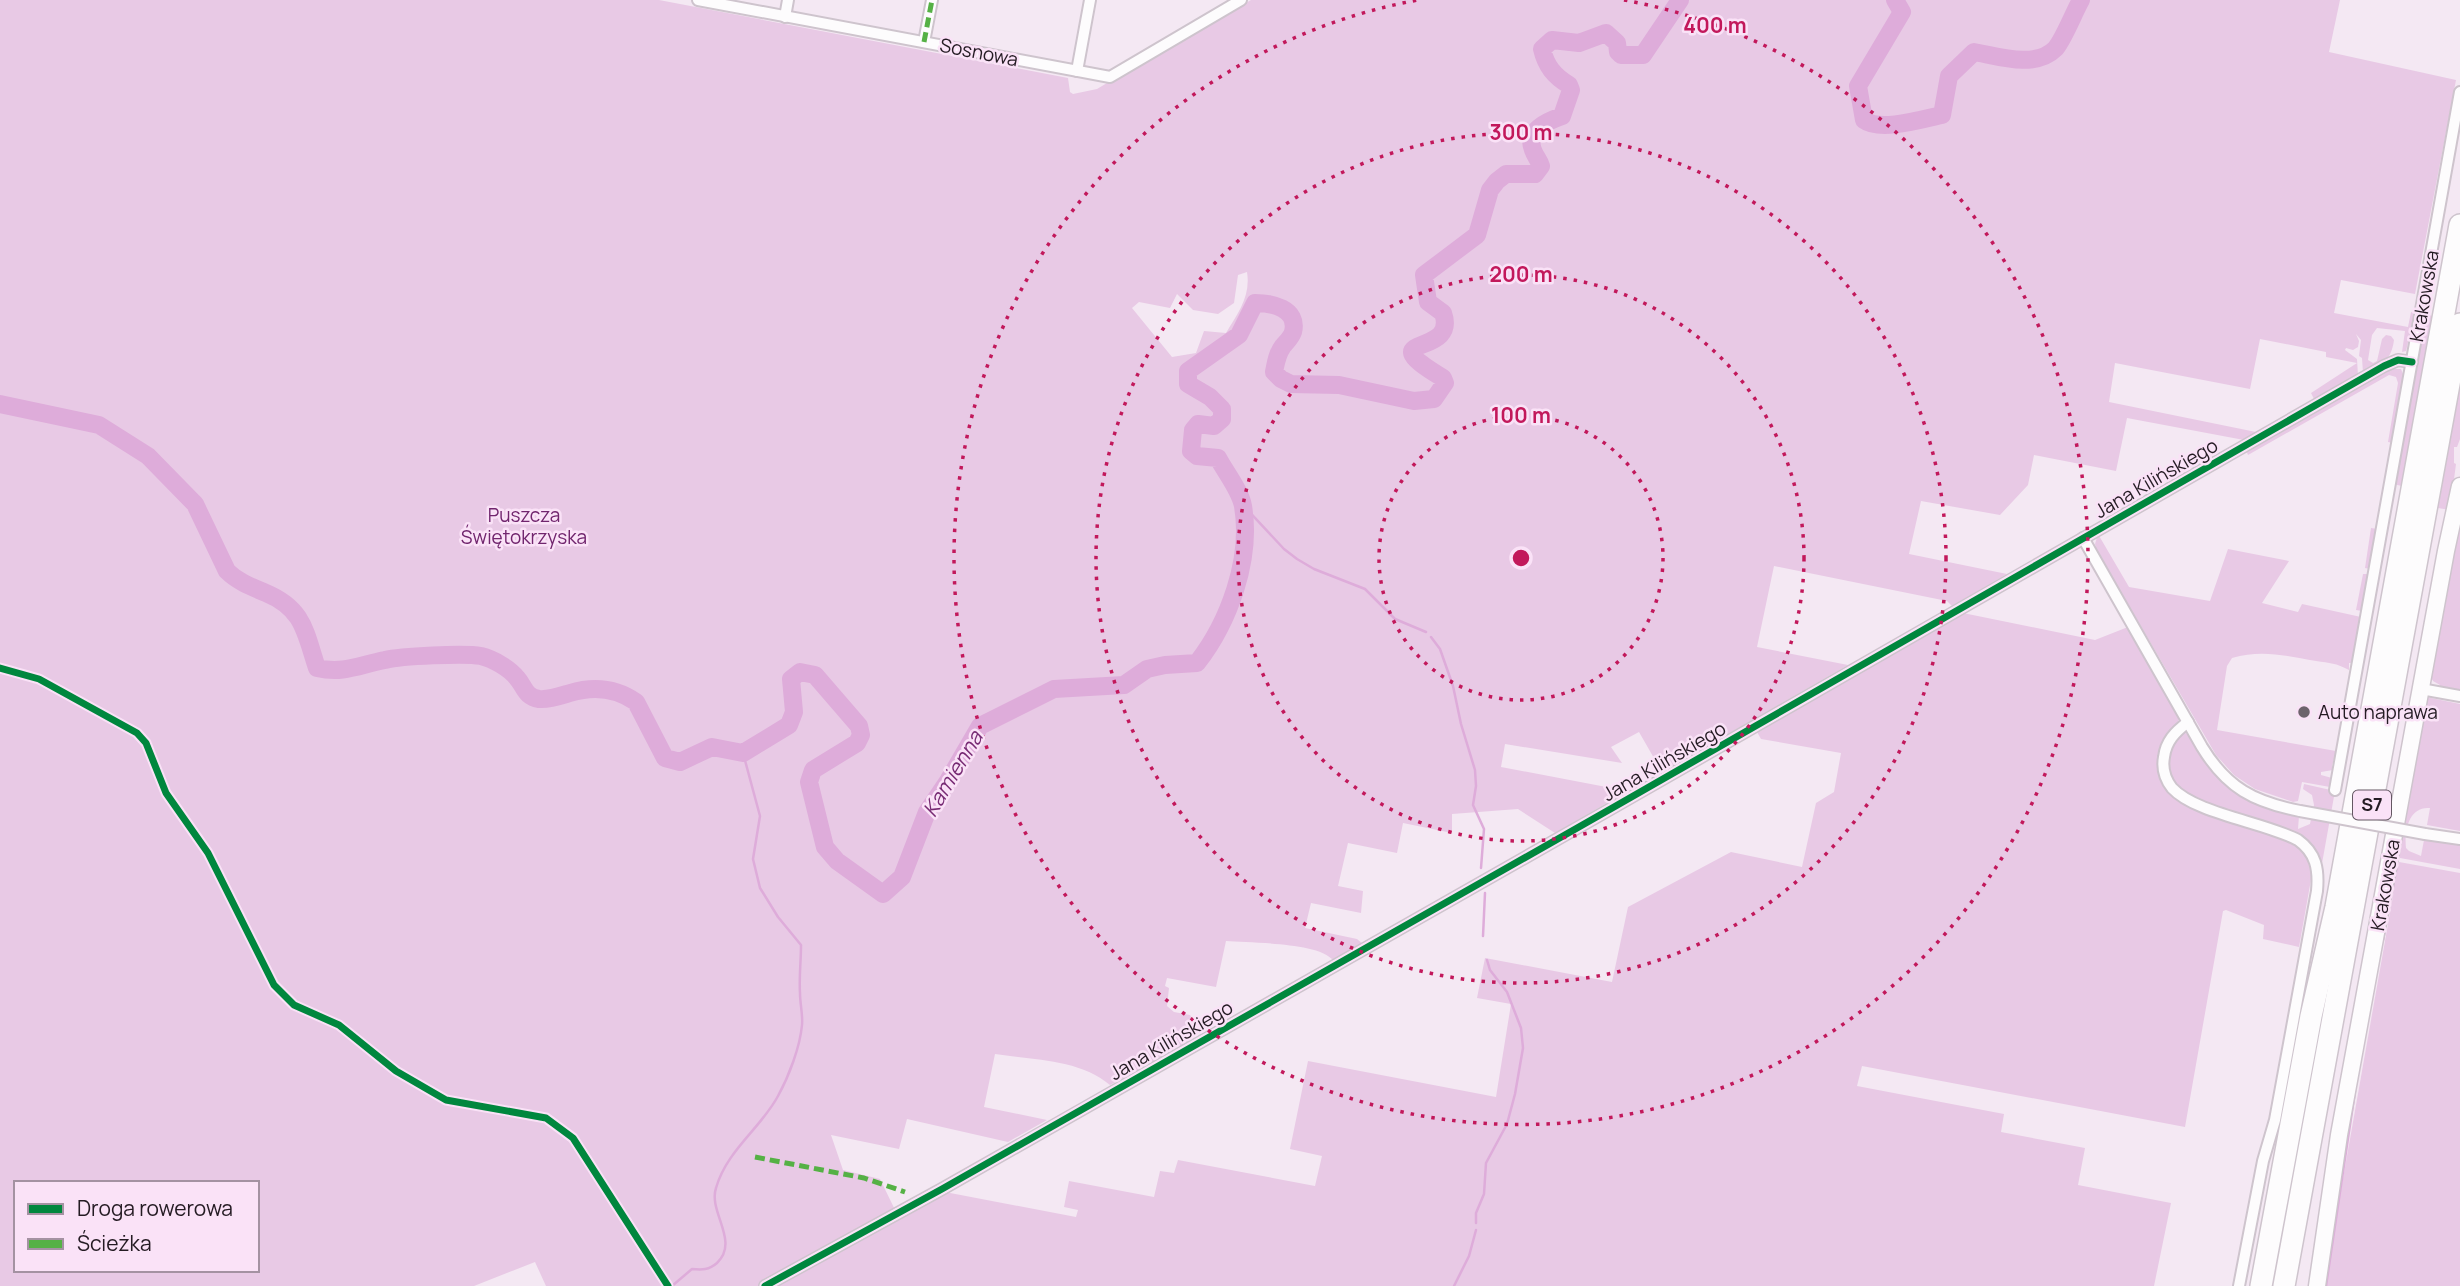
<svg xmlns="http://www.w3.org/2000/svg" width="2460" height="1286" viewBox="0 0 2460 1286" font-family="Manrope,sans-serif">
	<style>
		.green { fill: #e8c9e5; fill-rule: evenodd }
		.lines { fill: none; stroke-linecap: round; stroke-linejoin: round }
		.stream { stroke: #deacda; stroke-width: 2.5 }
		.river { stroke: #deacda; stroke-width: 18 }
		.street-casing { stroke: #cec4cd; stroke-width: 14 }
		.secondary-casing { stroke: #cec4cd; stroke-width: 19 }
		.highway-casing { stroke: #cec4cd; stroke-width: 24 }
		.street { stroke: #fdfcfd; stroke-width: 10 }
		.secondary { stroke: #fdfcfd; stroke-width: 16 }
		.highway { stroke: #fdfcfd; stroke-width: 21 }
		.street-bridge-casing { stroke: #cec4cd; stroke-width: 14; stroke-linecap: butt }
		.street-bridge { stroke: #fdfcfd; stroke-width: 10 }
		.quiet { stroke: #55b145; stroke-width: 5; stroke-dasharray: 10 5; stroke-linecap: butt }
		.cycleway-casing { stroke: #fae2f7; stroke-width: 11 }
		.cycleway { stroke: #00873e; stroke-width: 7 }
		.ring { fill: none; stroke: #c2185b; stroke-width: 3.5; stroke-dasharray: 3.5 7 }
		.poi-dot { fill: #6d636c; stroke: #fae2f7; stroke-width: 2.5 }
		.labels { text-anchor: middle; stroke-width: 5; stroke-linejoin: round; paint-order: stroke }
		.shield { fill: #fae2f7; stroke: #645763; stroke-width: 2 }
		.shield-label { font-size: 18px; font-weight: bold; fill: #241b23 }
		.street-label { font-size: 19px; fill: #241b23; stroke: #fae2f7 }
		.park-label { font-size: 19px; fill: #71256e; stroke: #fae2f7 }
		.poi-label { font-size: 19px; fill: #241b23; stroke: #fae2f7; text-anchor: start }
		.water-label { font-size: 21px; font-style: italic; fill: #772a73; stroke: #fae2f7 }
		.centre { fill: #c2185b; stroke: #fae2f7; stroke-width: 3.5 }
		.ring-label { font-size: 21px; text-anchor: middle; font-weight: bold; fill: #c2185b; stroke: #fae2f7; stroke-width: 5; stroke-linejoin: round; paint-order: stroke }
	</style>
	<rect width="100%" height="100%" fill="#f4e8f3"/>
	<g class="green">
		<path d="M 0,0 L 659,0 L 1068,78 L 1070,92 L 1073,94 L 1097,89 L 1107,83 L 1251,0 L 2340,0 L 2329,52 L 2456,80 L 2415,294 L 2341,280 L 2334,313 L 2408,327 L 2411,312 L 2415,313 L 2406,351 L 2402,352 L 2405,331 L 2377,328 L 2372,335 L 2368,360 L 2373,363 L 2377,361 L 2382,339 L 2386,335 L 2391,336 L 2394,340 C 2391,362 2382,363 2363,373 L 2362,358 L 2359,356 L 2361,340 L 2356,334 L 2359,341 L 2358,347 L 2353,350 L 2346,348 L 2345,350 L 2357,359 L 2358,376 L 2315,401 L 2311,393 L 2357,363 L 2326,357 L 2326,352 L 2260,339 L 2250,389 L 2115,363 L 2109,402 L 2256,432 L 2244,440 L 2127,418 L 2116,471 L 2034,455 L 2028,485 L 2000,515 L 1921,501 L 1909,554 L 2007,574 L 1952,606 L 1947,601 L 1774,566 L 1757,647 L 1848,665 L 1662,772 L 1639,732 L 1611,747 L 1622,763 L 1505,744 L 1501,767 L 1622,790 L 1626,792 L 1555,833 L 1518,809 L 1452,814 L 1452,833 L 1403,823 L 1397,853 L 1348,843 L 1338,886 L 1363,891 L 1361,913 L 1311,903 L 1305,928 L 1357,939 L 1363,944 L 1333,960 C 1318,942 1250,943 1226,941 L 1216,987 L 1167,978 L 1165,986 L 1169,988 L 1167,1006 L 1174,1012 L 1190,1015 L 1197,1027 L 1192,1041 L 1110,1085 C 1079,1059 1034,1060 995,1054 L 984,1107 L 1047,1120 L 1008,1142 L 907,1119 L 899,1149 L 831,1135 L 843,1170 L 880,1179 L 898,1216 L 945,1192 L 1076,1217 L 1078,1210 L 1064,1207 L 1069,1181 L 1154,1197 L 1160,1171 L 1174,1173 L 1178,1160 L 1315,1186 L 1322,1156 L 1290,1149 L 1308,1061 L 1496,1097 L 1511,1004 L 1477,998 L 1485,958 L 1612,982 L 1628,907 L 1731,852 L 1802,867 L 1816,803 L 1834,792 L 1841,753 L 1761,739 L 1757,732 L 1963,613 L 2095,640 L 2128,627 L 2179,716 L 2178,724 L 2165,740 L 2168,789 L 2299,845 L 2314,868 L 2311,868 L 2312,874 L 2299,947 L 2263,939 L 2264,925 L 2226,910 L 2223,911 L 2185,1127 L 1862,1066 L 1857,1086 L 2004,1114 L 2001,1132 L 2085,1148 L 2078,1185 L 2171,1203 L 2154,1286 L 546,1286 L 535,1262 L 474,1286 L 0,1286 ZM 1247,272 C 1251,296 1238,313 1226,333 L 1204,331 L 1196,353 L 1172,357 L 1132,308 L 1139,302 L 1170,308 L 1177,294 L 1193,310 L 1218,314 L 1234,303 L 1238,275 ZM 16,1183 L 257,1183 L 257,1270 L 16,1270 Z"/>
		<polygon points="2423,314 2433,316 2402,486 2393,484"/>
		<polygon points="2394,366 2395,369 2401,369 2403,374 2393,443 2388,442 2398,383 2396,377 2389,375 2248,455 2246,450"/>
		<polygon points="2460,387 2460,439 2457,447 2454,447 2454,463 2456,464 2450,510 2438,508"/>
		<polygon points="2460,514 2460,692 2439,688 2440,685 2433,681 2430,675"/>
		<polygon points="2371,528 2377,529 2370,569 2365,568"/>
		<path d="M 2098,534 L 2129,587 L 2210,601 L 2228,549 L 2289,561 L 2262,603 L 2298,612 L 2302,604 L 2361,617 L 2353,663 L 2349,663 L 2349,670 C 2336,663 2330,663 2316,661 C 2287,656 2262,649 2232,658 L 2227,666 L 2217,730 L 2336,751 L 2332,766 L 2333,770 L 2321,772 L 2321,775 L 2332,778 L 2330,787 L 2302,782 L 2298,801 L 2293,802 L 2255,789 L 2234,775 L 2216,755 L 2097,551 L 2095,544 Z"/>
		<polygon points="2363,574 2369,574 2362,611 2356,610"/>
		<path d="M 2426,697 L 2460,704 L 2460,831 L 2427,825 L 2430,808 C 2409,806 2404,830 2406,848 L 2409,851 L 2421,856 L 2424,840 L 2460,844 L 2460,869 L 2400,858 L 2396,855 Z"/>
		<path d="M 2183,732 C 2196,736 2209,768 2220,779 C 2241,802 2270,809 2299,816 L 2298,829 L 2310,824 L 2314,805 L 2312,795 L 2303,789 L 2304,784 L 2335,791 L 2321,869 L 2311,847 L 2195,799 L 2177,788 L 2170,776 L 2167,759 L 2174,738 Z"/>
		<polygon points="2399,862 2460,873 2460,1286 2324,1286"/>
	</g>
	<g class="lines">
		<g class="stream">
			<polyline points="1242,504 1284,549 1297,559 1314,569 1365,589 1395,619 1426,632"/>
			<polyline points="1431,637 1440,649 1453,686 1461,724 1475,770 1476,786 1473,805 1484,829 1481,868"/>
			<polyline points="1483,936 1485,893"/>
			<polyline points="2383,940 2397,867"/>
			<polyline points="1476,1223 1476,1213 1484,1194 1486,1163 1507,1124 1515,1094 1523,1048 1521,1028 1507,992 1490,970 1487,960"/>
			<path d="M 672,1286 L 692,1269 C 702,1270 709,1270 717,1263 C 740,1241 708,1212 716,1188 C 727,1150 761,1128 778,1096 C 789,1076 800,1047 802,1025 C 803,1015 800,1004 800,993 C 799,977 801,961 801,945 L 778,917 L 760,888 L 753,859 L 760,816 L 743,753"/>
			<polyline points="1454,1286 1469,1256 1476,1230"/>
			<polyline points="2326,1286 2355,1091"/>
		</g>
		<g class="river">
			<path d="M 1895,0 L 1902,12 L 1858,86 L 1864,120 C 1880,132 1923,119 1942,115 L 1949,76 L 1974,52 C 1997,56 2035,69 2055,49 C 2063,41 2074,12 2081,0"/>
			<path d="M 0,404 L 99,425 L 148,456 L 195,504 L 227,571 C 238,582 252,587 266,593 C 304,609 305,632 317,668 C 344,674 359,665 385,660 C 401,656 465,653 481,656 C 493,659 509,668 517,678 C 525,687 525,697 539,699 C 549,700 560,696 570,693 C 593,686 616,688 636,702 L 665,758 L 680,762 L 712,747 L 743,753 L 789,725 L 794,712 L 791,679 L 800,672 L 815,675 L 859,726 L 861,735 L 857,743 L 813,770 L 809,782 L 825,847 L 837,861 L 883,894 L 902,877 L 927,812 L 948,781 L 980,726 L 1054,689 L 1124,685 L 1147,669 L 1165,665 L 1197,663 C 1229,622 1252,559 1243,506 C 1240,490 1226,473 1218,458 L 1197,456 L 1191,451 L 1193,430 L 1198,424 L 1214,426 L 1222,419 L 1222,409 L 1210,397 L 1188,384 L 1188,371 L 1239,335 L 1255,303 C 1271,303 1299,308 1293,332 C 1291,338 1287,341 1283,346 C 1277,354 1276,362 1274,372 L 1281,379 L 1291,384 L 1339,385 L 1414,401 L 1434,399 L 1445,383 L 1443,378 C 1366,332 1459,359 1443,313 L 1428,302 L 1424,275 L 1477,235 L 1490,190 L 1497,181 L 1506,174 L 1535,174 L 1541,166 C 1539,160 1535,156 1533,150 C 1525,130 1548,121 1562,116 L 1571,90 L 1569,85 C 1554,76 1546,66 1542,49 L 1552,40 L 1579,43 L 1606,33 L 1617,43 L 1618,52 L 1621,55 L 1643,55 L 1680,0"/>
		</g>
		<defs>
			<g id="street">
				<polyline points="698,0 1110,77 1241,0"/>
				<polyline points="785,17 788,0"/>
				<polyline points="924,42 932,0"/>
				<polyline points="1077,71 1090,0"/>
				<path d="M 2083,538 L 2202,747 C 2227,788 2254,802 2300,811"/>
				<polyline points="2421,689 2460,696"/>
				<path d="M 2188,722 C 2175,732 2166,741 2164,757 C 2162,768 2165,779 2172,788 C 2196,814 2264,822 2298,840 C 2316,853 2319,869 2317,891 L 2275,1120 L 2263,1161 L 2239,1286"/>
				<polyline points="2335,790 2460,92"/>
				<polyline points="2425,834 2460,839"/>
				<polyline points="765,1286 942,1189 1614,807 2384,366 2398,360 2412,362"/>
			</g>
			<polyline id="secondary" points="2317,1286 2339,1135 2446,551 2460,486"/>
			<g id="highway">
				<polyline points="2261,1286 2311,1016 2336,907 2460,225"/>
				<polyline points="2284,1286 2460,324"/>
			</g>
		</defs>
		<use href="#street" class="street-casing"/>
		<use href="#secondary" class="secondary-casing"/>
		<use href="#highway" class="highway-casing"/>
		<use href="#street" class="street"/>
		<use href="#secondary" class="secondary"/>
		<use href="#highway" class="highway"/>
		<defs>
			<polyline id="street-bridge" points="2300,811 2425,834"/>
		</defs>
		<use href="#street-bridge" class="street-bridge-casing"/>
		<use href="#street-bridge" class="street-bridge"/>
		<g class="quiet">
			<polyline points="924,42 932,0"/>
			<polyline points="755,1157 864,1178 905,1192"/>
		</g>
		<defs>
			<g id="cycleway">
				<polyline points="0,668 39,679 137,733 146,743 166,793 208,853 274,985 294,1005 339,1025 396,1071 446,1100 546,1118 573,1138 668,1286"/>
				<polyline points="765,1286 942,1189 1614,807 2384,366 2398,360 2412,362"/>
			</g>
		</defs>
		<use href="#cycleway" class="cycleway-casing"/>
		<use href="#cycleway" class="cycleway"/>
	</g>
	<g class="ring">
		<circle cx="1521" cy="558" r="142"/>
		<circle cx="1521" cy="558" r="283"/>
		<circle cx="1521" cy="558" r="425"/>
		<path d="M1624 0A567 567 0 1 1 1418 0"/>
	</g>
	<circle class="poi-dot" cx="2304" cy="712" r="7"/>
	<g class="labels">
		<rect class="shield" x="2353" y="790.5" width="38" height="29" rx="5"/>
		<g class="shield-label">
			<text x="2372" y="811">S7</text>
		</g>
		<g class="street-label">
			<text transform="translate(979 52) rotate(11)" y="7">Sosnowa</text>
			<text transform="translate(2424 296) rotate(-80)" y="7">Krakowska</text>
			<text transform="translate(2156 478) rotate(-30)" y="7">Jana Kilińskiego</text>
			<text transform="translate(1664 761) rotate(-30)" y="7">Jana Kilińskiego</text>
			<text transform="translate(2385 885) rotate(-80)" y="7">Krakowska</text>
			<text transform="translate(1171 1040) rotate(-30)" y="7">Jana Kilińskiego</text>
		</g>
		<g class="park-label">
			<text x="524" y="522">Puszcza<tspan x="524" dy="22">Świętokrzyska</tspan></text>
		</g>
		<g class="poi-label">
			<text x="2318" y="719">Auto naprawa</text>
		</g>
		<g class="water-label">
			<text transform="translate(953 774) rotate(-59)" y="7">Kamienna</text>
		</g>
	</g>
	<circle cx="1521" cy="558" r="10" class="centre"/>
	<g class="ring-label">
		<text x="1715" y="33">400 m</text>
		<text x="1521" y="140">300 m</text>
		<text x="1521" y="282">200 m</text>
		<text x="1521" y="423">100 m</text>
	</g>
	<rect x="14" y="1181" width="245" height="91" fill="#fae2f7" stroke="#a492a2" stroke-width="2"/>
	<rect x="28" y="1204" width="35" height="10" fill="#00873e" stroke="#a492a2" stroke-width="2"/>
	<text x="77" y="1216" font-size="21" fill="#241b23">Droga rowerowa</text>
	<rect x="28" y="1239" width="35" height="10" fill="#55b145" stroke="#a492a2" stroke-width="2"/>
	<text x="77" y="1251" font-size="21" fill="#241b23">Ścieżka</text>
</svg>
